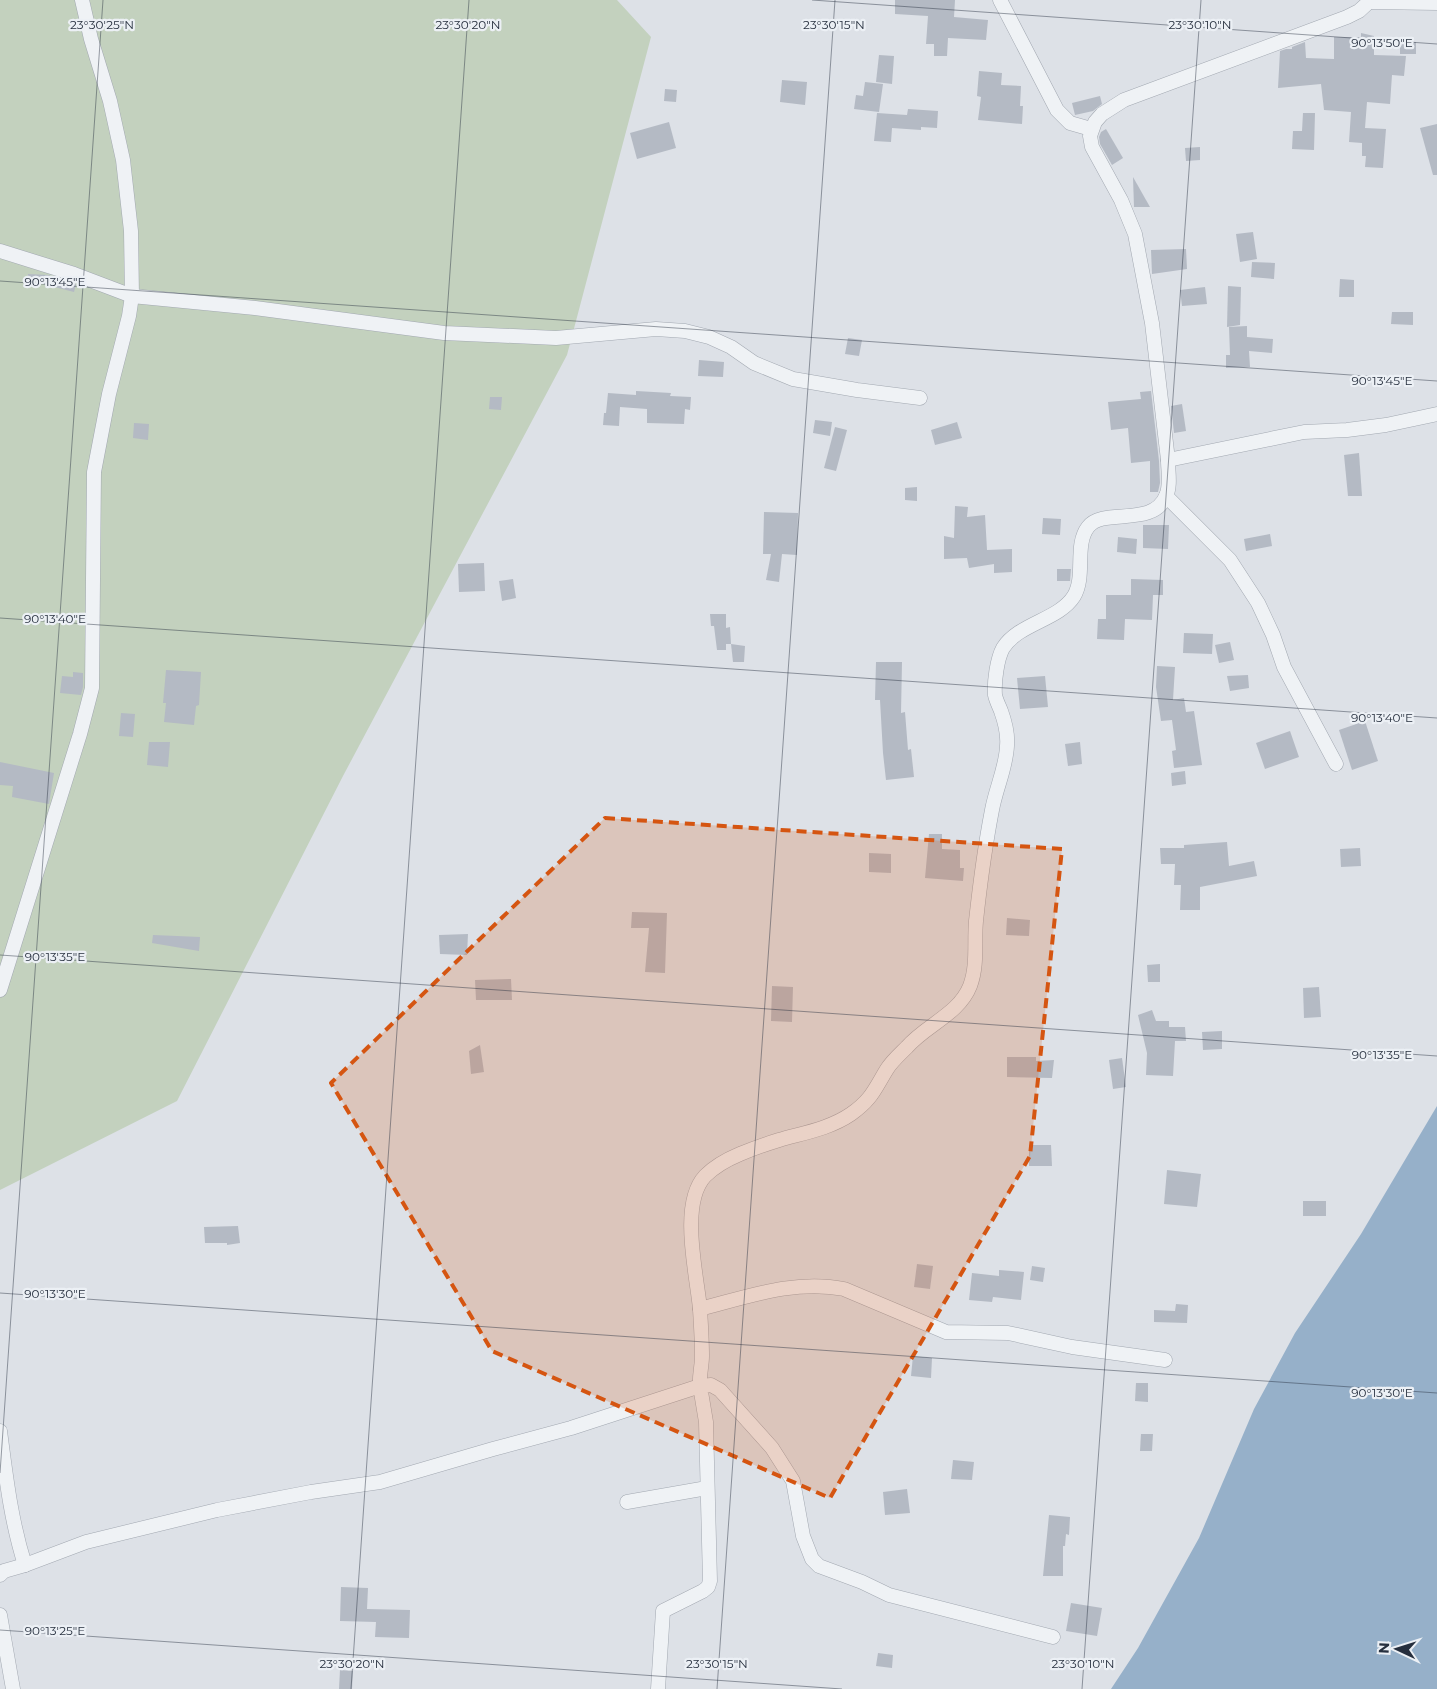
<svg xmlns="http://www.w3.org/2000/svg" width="1437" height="1689" viewBox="0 0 1437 1689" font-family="Montserrat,sans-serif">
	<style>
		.green { fill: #c3d1be }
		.water { fill: #96b0c9 }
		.building { fill: #b4bac4 }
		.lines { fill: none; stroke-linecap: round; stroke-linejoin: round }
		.street-casing { stroke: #a2a8b1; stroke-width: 15 }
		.street { stroke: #eff2f5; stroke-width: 14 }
		.marked { fill: #d55511; fill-opacity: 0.2; stroke: #d55511; stroke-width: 4; stroke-dasharray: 10 6; stroke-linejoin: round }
		.ticks { fill: none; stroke: #262f3e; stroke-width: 1; stroke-opacity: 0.45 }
		.ticks-label { font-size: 12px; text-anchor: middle; fill: #262f3e; stroke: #ecf0f5; stroke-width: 4.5; stroke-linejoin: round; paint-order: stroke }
	</style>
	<rect width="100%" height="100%" fill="#dde1e7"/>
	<polygon class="green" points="0,0 617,0 651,37 567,355 343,776 177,1101 0,1190"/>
	<polygon class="water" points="1437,1106 1437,1689 1111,1689 1138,1648 1199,1538 1254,1409 1295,1333 1361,1234"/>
	<g class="building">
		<polygon points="895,0 955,0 954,17 988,20 986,40 948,38 947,56 934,56 934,44 926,44 928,16 895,14"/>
		<polygon points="1361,33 1374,36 1374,55 1406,56 1404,76 1392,75 1390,104 1367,102 1365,128 1386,129 1383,168 1365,167 1366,156 1362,156 1362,143 1349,142 1351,112 1324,110 1321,84 1278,88 1280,51 1286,49 1292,49 1292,47 1305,42 1306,58 1334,59 1334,37 1361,37"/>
		<rect x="1400" y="42" width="16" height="12"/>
		<polygon points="879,55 894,56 892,84 876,82"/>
		<polygon points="979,71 1002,73 1001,85 1021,86 1020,106 1023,106 1022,124 978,120 981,97 977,96"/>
		<polygon points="782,80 807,82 805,105 780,102"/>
		<polygon points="865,82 883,84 879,112 854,109 856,95 863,96"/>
		<polygon points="665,89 677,90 676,102 664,101"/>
		<polygon points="1100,96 1102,104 1093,111 1075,115 1072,103"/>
		<polygon points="908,109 938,111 937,128 921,127 921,130 892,128 891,142 874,141 877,113 907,115"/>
		<polygon points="1303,113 1315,113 1314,150 1292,149 1293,131 1302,131"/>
		<polygon points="669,122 676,148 637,159 630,133"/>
		<polygon points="1437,124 1437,175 1433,175 1420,128"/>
		<polygon points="1106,129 1123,158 1112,165 1100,144 1099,137 1101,132"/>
		<polygon points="1200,147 1200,160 1186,161 1185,148"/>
		<polygon points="1133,177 1150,207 1134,207"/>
		<polygon points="1253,232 1257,259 1240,262 1236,234"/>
		<polygon points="1186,249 1187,269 1152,274 1151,250"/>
		<polygon points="1252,262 1275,263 1274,279 1251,277"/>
		<polygon points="28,274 48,275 76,284 74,292 27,280"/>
		<polygon points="1340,279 1354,280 1354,297 1339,297"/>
		<polygon points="1228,286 1241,287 1240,325 1227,327"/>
		<polygon points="1205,287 1207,304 1182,306 1180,290"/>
		<polygon points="1392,312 1413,312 1413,325 1391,324"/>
		<polygon points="1247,326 1247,337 1273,339 1272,353 1249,351 1250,367 1226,368 1226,355 1230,355 1229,327"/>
		<polygon points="848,338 862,340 859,356 845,354"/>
		<polygon points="699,360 724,362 723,377 698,376"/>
		<polygon points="636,391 671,393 670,396 691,397 690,410 685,409 684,424 647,423 647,409 620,407 619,426 603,425 604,413 606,413 608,393 636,395"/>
		<polygon points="1151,391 1159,461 1160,483 1158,492 1150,492 1150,461 1131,463 1128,428 1111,430 1108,402 1141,399 1140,392"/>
		<polygon points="490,397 502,397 501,410 489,409"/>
		<polygon points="1182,404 1186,431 1174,433 1171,406"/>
		<polygon points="815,420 832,422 830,436 813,433"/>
		<polygon points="957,422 962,438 935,445 931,430"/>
		<polygon points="134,423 149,424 148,440 133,438"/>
		<polygon points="835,427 847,430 836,471 824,468"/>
		<polygon points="1359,453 1362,496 1348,496 1344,455"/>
		<polygon points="917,487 917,501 905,500 905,488"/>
		<polygon points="955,506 968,507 967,517 985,515 987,550 1012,549 1012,572 994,573 994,564 969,568 967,558 944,559 944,536 954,538"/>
		<polygon points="764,512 798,513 797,555 782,554 779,582 766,580 771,554 763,554"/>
		<polygon points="1043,518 1061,519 1060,535 1042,534"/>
		<polygon points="1143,525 1169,525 1168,549 1143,548"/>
		<polygon points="1270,534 1272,546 1246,551 1244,539"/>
		<polygon points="1118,537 1137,539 1136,554 1117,552"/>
		<polygon points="484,563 485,591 459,592 458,564"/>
		<polygon points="1057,569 1071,569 1070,581 1057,581"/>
		<polygon points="513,579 516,598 502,601 499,581"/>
		<polygon points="1131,579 1163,580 1163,595 1153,595 1152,620 1125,619 1124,640 1097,639 1098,619 1106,619 1106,595 1131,595"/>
		<polygon points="710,614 726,614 726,628 730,627 731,644 726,644 726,650 717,650 714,626 711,626"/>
		<polygon points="1184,633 1213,634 1212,654 1183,653"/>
		<polygon points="1230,642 1234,660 1219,663 1215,645"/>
		<polygon points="731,644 745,646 744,662 733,662"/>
		<polygon points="876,662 902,662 901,713 905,712 908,750 911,749 914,777 886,780 883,753 880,700 875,700"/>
		<polygon points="1157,666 1175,667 1173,700 1184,698 1186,712 1194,711 1202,765 1174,768 1172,751 1176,750 1172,720 1161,721 1156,687"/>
		<polygon points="166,670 201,672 199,705 196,706 194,725 164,722 166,703 163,703"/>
		<polygon points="73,672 83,673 83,687 81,695 60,693 62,676 73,677"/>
		<polygon points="1248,675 1249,688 1230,691 1227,676"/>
		<polygon points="1045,676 1048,707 1020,709 1017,678"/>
		<polygon points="121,713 135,714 133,737 119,736"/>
		<polygon points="1365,721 1378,761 1352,770 1339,730"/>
		<polygon points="1290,731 1299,757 1265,769 1256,743"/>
		<polygon points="149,742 170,742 168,767 147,765"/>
		<polygon points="1080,742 1082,764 1068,766 1065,744"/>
		<polygon points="0,762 54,773 49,804 12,797 13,786 0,785"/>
		<polygon points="1185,771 1186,784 1172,786 1171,773"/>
		<polygon points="929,834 942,834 942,849 960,850 960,868 964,868 963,881 925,878"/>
		<polygon points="1227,842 1229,866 1254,861 1257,876 1200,887 1200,910 1180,910 1181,885 1174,885 1175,864 1161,864 1160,848 1184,848 1184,845"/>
		<polygon points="1360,848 1361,866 1341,867 1340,849"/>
		<polygon points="869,853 891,854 891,873 869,872"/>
		<polygon points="632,912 667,913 665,973 645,972 649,928 631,928"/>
		<polygon points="1007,918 1030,920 1029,936 1006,935"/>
		<polygon points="468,934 467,955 440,954 439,935"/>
		<polygon points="153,935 200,937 199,951 152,943"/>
		<polygon points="1160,964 1160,982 1148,982 1147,965"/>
		<polygon points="511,979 512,1000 476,1000 475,980"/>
		<polygon points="772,986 793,987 792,1022 771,1021"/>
		<polygon points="1319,987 1321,1017 1304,1018 1303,988"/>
		<polygon points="1152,1010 1156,1021 1169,1021 1169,1027 1185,1027 1186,1041 1175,1041 1173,1076 1146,1075 1147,1053 1138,1015"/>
		<polygon points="1222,1031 1222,1049 1203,1050 1202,1032"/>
		<polygon points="480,1045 484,1072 471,1074 469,1051"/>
		<polygon points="1007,1057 1036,1057 1036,1061 1054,1060 1052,1078 1007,1077"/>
		<polygon points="1122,1058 1126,1087 1113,1089 1109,1060"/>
		<polygon points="1029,1145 1051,1145 1052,1166 1029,1166"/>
		<polygon points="1167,1170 1201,1174 1197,1207 1164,1204"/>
		<rect x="1303" y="1201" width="23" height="15"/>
		<polygon points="238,1226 240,1243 227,1245 227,1243 205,1243 204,1227"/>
		<polygon points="917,1264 933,1266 930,1289 914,1287"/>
		<polygon points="1032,1266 1045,1268 1043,1282 1030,1280"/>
		<polygon points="999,1270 1024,1272 1021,1300 993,1297 992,1302 969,1300 972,1273 999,1276"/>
		<polygon points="1176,1304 1188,1305 1187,1323 1154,1322 1154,1310 1175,1311"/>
		<polygon points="913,1356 932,1358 931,1378 911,1376"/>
		<polygon points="1136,1383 1148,1383 1148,1402 1135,1401"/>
		<polygon points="1141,1434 1153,1434 1152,1451 1140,1451"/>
		<polygon points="953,1460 974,1462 972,1480 951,1479"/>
		<polygon points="907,1489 910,1513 885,1515 883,1492"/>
		<polygon points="1049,1515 1070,1517 1069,1535 1066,1534 1065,1546 1063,1546 1063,1576 1043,1576"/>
		<polygon points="341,1587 368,1588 367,1609 410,1610 409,1638 375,1637 376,1622 340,1621"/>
		<polygon points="1071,1603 1102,1608 1097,1636 1066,1631"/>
		<polygon points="878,1653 893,1655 892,1668 876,1666"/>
		<polygon points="340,1670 353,1671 352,1689 339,1689"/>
	</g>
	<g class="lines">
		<defs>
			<g id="street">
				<polyline points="1000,0 1057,110 1070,123 1091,129"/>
				<polyline points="1370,2 1437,3"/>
				<polyline points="0,251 74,274 132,296 255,308 444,333 556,338 656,329 685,331 709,337 731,347 754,363 793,379 857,390 920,398"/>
				<polyline points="1168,460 1304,432 1347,430 1386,425 1437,414"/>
				<polyline points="1166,496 1230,560 1258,603 1273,635 1284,667 1336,764"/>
				<polyline points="0,990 80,734 92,688 94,472 109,394 129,316 132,296 131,231 123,160 110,101 91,39 82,0"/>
				<path d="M 700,1309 C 747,1297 795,1279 844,1289 L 946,1332 L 1008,1333 L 1072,1347 L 1165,1360"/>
				<path d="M 0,1431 C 6,1477 11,1521 25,1565"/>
				<polyline points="627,1502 707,1488"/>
				<path d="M 0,1575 L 4,1571 L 25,1565 L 86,1542 L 217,1510 L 311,1492 L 380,1482 L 493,1449 L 571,1428 L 700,1386 C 699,1376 702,1366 702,1356 C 702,1341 701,1325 700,1309 C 697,1275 679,1204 705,1176 C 714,1167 728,1159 740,1154 C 752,1149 766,1144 779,1140 C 803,1133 829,1129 851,1114 C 872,1099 874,1090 887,1069 C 892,1061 900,1054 907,1047 C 926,1025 959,1014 970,986 C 978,965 974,942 976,921 C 980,884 985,846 992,810 C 996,788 1006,768 1007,746 C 1008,735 1005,722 1001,711 C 999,706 996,700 995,695 C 994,682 997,659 1003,648 C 1019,623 1059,620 1074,596 C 1086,576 1074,545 1088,527 C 1103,507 1153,528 1166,496 C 1171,486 1168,471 1168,460 L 1152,323 L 1135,234 L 1121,200 L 1092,147 L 1090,136 L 1095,122 L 1102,114 L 1124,100 L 1347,17 L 1359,11 L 1371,0"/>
				<polyline points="0,1615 13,1689"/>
				<polyline points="658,1689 663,1611 703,1591 708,1587 710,1581 706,1422 700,1386 711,1385 720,1390 772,1448 793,1481 803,1536 812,1559 819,1566 862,1582 889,1595 1053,1637"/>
			</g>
		</defs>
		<use href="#street" class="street-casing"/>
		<use href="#street" class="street"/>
	</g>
	<path class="marked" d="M 605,818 L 1062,849 L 1030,1156 L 830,1498 L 492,1351 L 331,1083 Z"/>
	<path class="ticks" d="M 812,0 L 1437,44M 0,281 L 1437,381M 0,618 L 1437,718M 0,955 L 1437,1056M 0,1293 L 1437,1393M 0,1473 L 103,0M 0,1630 L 842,1689M 351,1689 L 469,0M 717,1689 L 835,0M 1082,1689 L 1201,0"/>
	<g class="ticks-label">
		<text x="102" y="29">23°30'25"N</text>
		<text x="468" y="29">23°30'20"N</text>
		<text x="834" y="29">23°30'15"N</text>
		<text x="1200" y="29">23°30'10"N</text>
		<text x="1382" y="47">90°13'50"E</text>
		<text x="55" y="286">90°13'45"E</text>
		<text x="1382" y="385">90°13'45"E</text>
		<text x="55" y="623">90°13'40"E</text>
		<text x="1382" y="722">90°13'40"E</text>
		<text x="55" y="961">90°13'35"E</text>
		<text x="1382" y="1059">90°13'35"E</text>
		<text x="55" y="1298">90°13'30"E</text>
		<text x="1382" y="1397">90°13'30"E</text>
		<text x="55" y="1635">90°13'25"E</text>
		<text x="352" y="1668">23°30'20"N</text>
		<text x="717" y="1668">23°30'15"N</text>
		<text x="1083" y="1668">23°30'10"N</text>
	</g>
	<g transform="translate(1397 1649) rotate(274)" stroke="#ecf0f5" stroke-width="4" paint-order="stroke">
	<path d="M0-4L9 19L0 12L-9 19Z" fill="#262f3e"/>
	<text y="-8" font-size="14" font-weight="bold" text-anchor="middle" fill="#262f3e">N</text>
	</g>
</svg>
